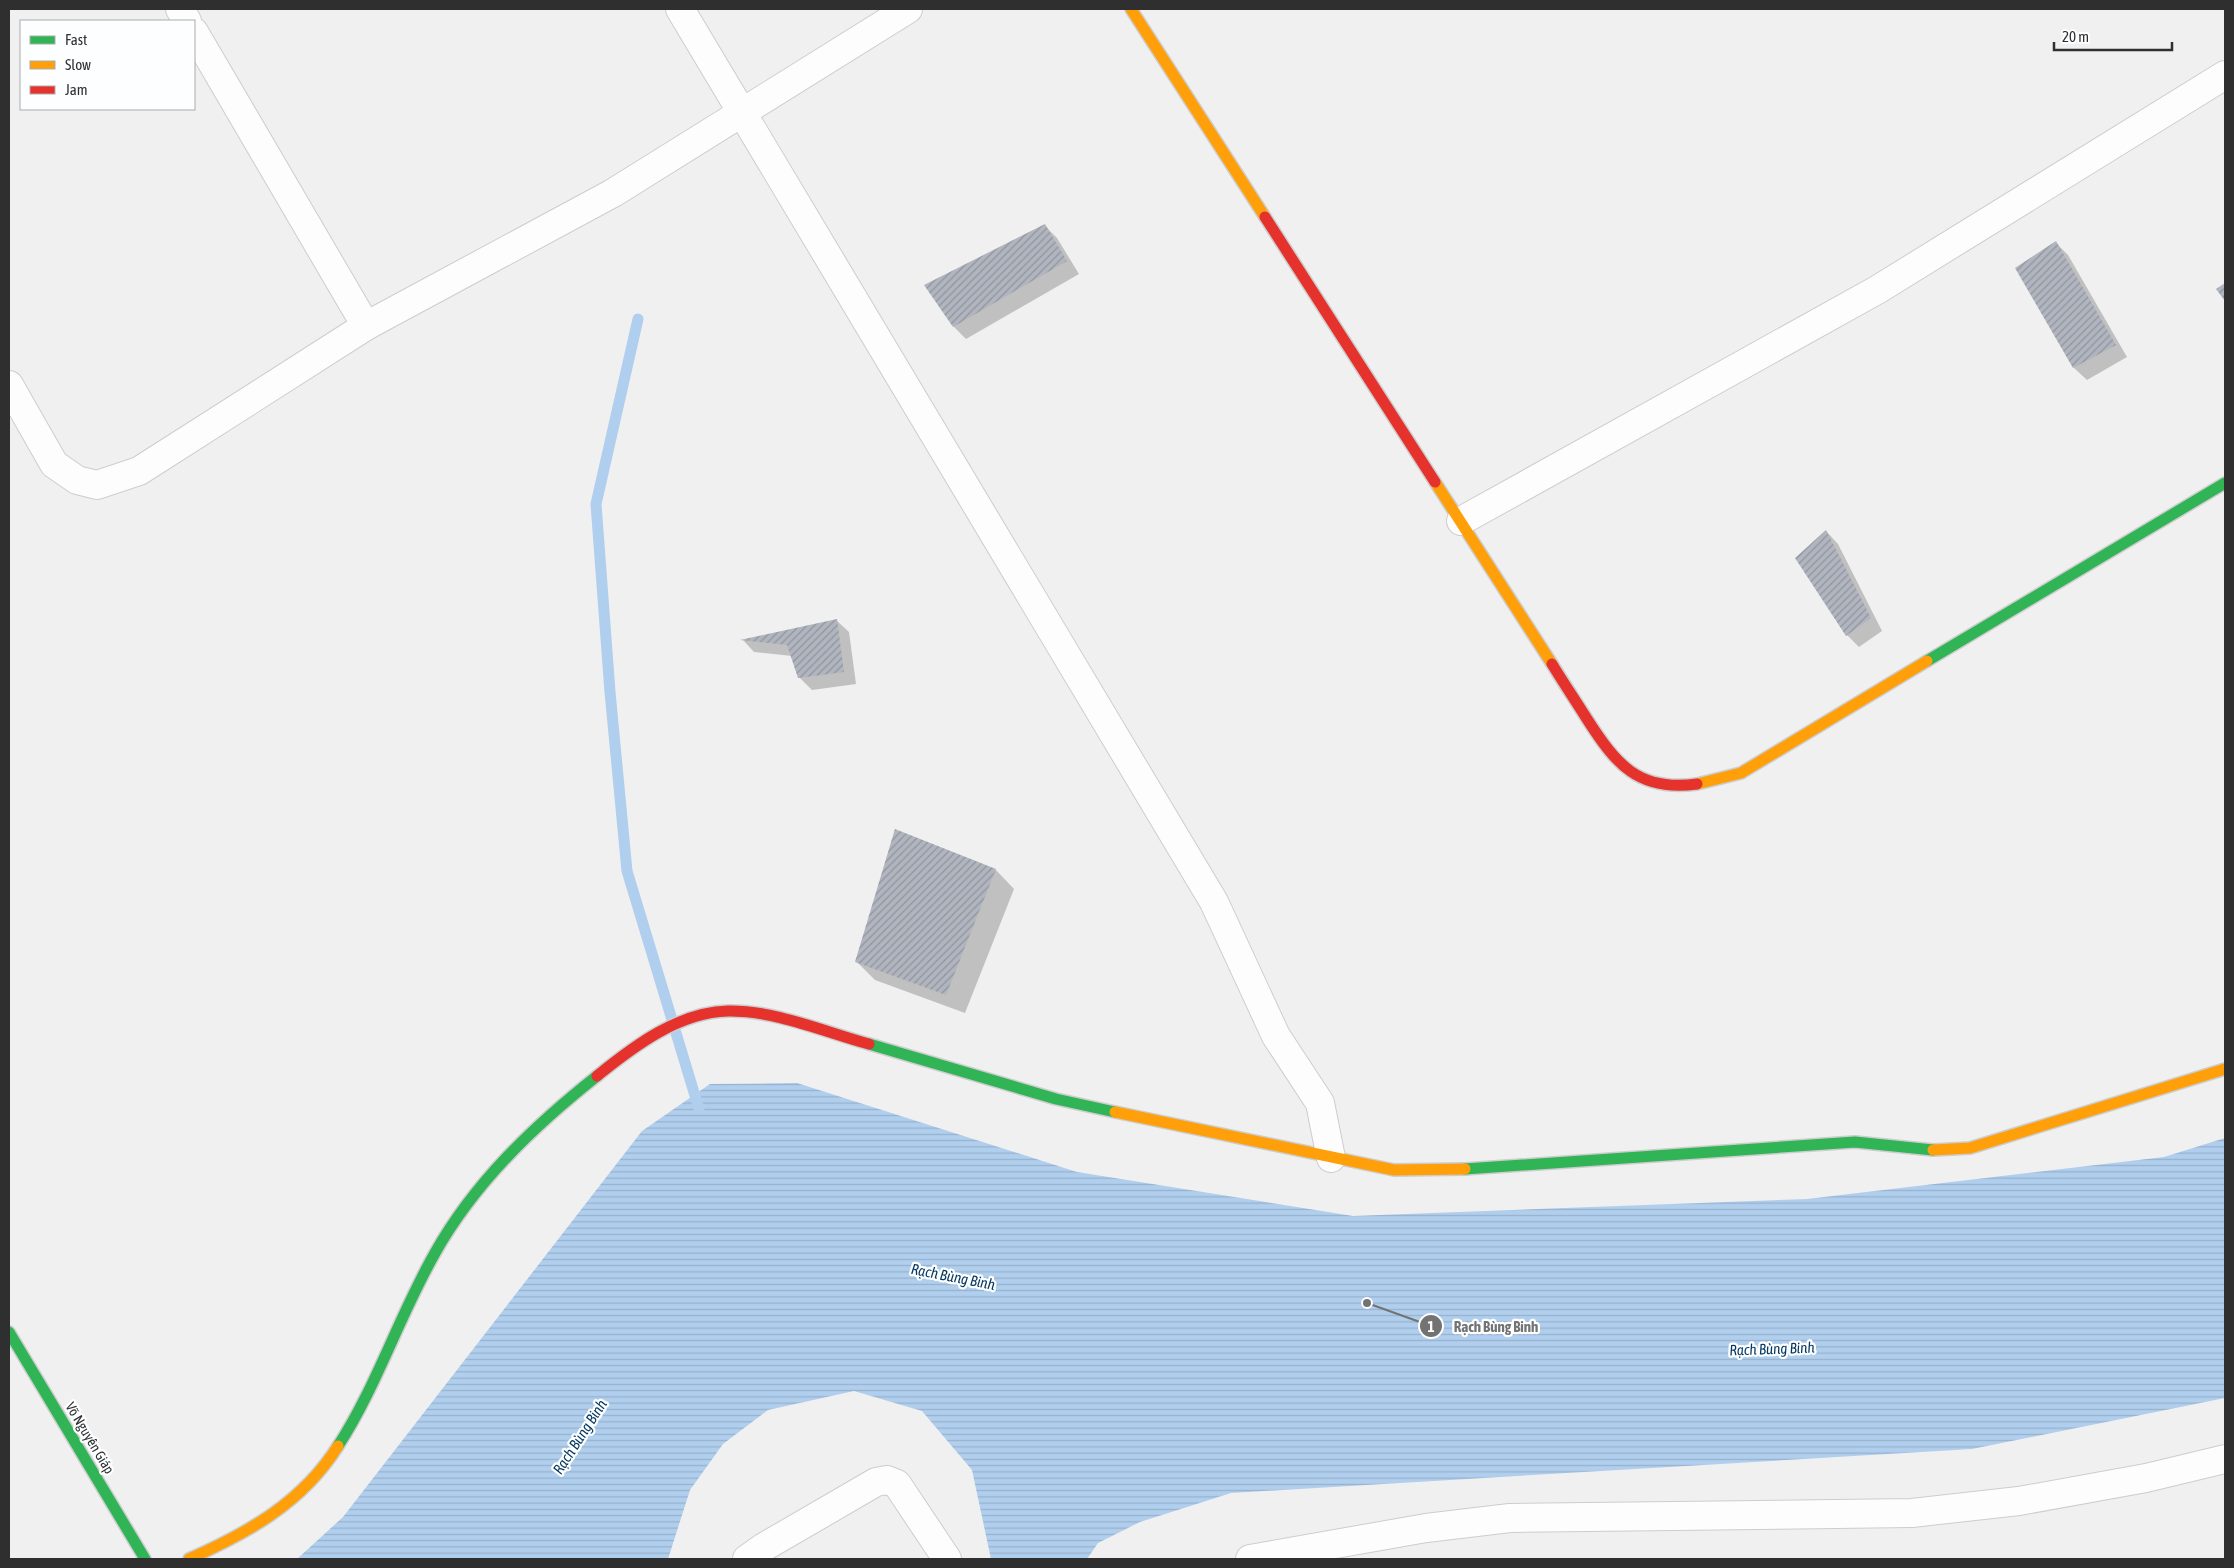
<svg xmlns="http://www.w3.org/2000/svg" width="2234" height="1568" viewBox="0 0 2234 1568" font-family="'Asap Condensed',sans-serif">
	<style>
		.water { fill: url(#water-rules) }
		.shadow { fill: #0003 }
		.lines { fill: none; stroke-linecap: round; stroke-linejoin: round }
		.stream { stroke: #b0ceed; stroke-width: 11 }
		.building { fill: url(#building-hatch) }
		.street-casing { stroke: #cdcdce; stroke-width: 30 }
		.fast-casing { stroke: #cdcdce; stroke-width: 14 }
		.slow-casing { stroke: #cdcdce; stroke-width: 14 }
		.jam-casing { stroke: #cdcdce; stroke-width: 14 }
		.street { stroke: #fdfdfd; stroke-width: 28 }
		.fast { stroke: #30b455; stroke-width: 11 }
		.slow { stroke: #ff9f0a; stroke-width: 11 }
		.jam { stroke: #e5322d; stroke-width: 11 }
		.labels { text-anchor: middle; stroke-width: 4.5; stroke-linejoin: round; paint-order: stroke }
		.street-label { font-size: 14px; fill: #2f2f2f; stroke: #fdfeff }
		.water-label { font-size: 15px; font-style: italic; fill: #06375f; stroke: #fdfeff }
		.leader { fill: none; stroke: #737373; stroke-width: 2 }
		.callout-dot { fill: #737373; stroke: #fdfeff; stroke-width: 2 }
		.mark-label { font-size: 15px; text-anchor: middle; font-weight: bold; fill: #fff }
		.callout-label { font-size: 15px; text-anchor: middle; font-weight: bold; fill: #737373; stroke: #fdfeff; stroke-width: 4.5; stroke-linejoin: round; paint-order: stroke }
	</style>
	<defs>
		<pattern id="water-rules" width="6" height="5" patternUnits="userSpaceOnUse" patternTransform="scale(1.25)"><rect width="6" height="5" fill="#b0ceed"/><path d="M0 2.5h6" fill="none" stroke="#98b1cc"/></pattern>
		<pattern id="building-hatch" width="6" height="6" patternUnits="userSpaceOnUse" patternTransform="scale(1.25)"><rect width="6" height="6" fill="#b1b5bf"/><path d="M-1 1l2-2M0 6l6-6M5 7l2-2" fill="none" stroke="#90949c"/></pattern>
	</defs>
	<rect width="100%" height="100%" fill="#f0f0f1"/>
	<polygon class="water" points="797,1083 1077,1172 1353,1216 1807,1199 2164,1157 2225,1138 2225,1398 1972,1449 1231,1493 1140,1522 1098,1543 1087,1559 991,1559 972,1470 922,1411 854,1391 768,1410 723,1444 690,1490 668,1559 297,1559 343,1517 642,1131 710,1084"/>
	<g class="shadow">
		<polygon points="1045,226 1057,238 1079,274 966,339 954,327 926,285"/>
		<polygon points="2056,243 2068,255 2127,357 2087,380 2074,368 2017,268"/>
		<polygon points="1826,531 1838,544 1882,631 1859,647 1847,635"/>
		<polygon points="836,620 849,632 856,684 812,690 799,677 792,656 754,652 743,640"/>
		<polygon points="896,831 996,870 1014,889 965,1013 875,980 856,961"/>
	</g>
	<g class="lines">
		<polyline class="stream" points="638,319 596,504 610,692 627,871 699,1109"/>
	</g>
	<g class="building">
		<polygon points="1045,224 1067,261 953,327 924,285"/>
		<polygon points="2056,241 2116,345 2073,368 2015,268"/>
		<polygon points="2225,283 2225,301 2216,289"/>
		<polygon points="1826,530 1871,618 1846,636 1795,558"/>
		<polygon points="837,619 844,672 798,678 787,645 740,640"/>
		<polygon points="895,829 996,869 946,995 855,962"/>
	</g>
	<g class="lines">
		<defs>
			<g id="street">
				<polyline points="180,9 187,21"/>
				<polyline points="680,9 1214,902 1276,1036 1320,1103 1331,1158"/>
				<polyline points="194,32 366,326"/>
				<polyline points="9,385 54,464 77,480 97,485 139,471 366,326 613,193 908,9"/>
				<polyline points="1461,521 1877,290 2225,75"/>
				<polyline points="747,1559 764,1547 876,1482 887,1480 897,1484 947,1559"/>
				<polyline points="1250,1559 1426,1528 1510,1518 1912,1513 2019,1501 2146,1478 2225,1459"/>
			</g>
			<g id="fast">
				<polyline points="1927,661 2225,483"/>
				<polyline points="869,1044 1056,1099 1115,1112"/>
				<polyline points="1465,1169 1855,1142 1933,1150"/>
				<polyline points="9,1332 145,1559"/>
				<path d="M 338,1446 C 377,1386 399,1316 435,1253 C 475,1182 534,1126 597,1076"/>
			</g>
			<g id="slow">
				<polyline points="1131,9 1265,217"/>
				<polyline points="1435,482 1552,664"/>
				<polyline points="1697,784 1741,773 1927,661"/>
				<polyline points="1115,1112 1394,1170 1465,1169"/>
				<polyline points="1933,1150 1970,1148 2225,1069"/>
				<path d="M 189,1559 C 248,1533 303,1502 338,1446"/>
			</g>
			<g id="jam">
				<polyline points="1265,217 1435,482"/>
				<path d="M 1552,664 C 1563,682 1575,700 1587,719 C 1616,764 1638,792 1697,784"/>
				<path d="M 597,1076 C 634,1046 679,1012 728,1011 C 774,1010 825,1032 869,1044"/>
			</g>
		</defs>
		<use href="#street" class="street-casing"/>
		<use href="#fast" class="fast-casing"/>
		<use href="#slow" class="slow-casing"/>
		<use href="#jam" class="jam-casing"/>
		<use href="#street" class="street"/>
		<use href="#fast" class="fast"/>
		<use href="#slow" class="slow"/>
		<use href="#jam" class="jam"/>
	</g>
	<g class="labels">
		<g class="street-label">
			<text transform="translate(90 1438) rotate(59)" y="5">Võ Nguyên Giáp</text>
		</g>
		<g class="water-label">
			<text transform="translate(953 1277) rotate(11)" y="5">Rạch Bùng Binh</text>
			<text transform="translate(1772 1349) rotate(-2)" y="5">Rạch Bùng Binh</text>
			<text transform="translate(580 1437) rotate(-57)" y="5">Rạch Bùng Binh</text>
		</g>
	</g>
	<path class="leader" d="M1367 1303L1431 1326"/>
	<g class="callout-dot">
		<circle cx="1367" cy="1303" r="5"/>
		<circle cx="1431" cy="1326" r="12"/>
	</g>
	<g class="mark-label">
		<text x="1431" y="1332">1</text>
	</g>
	<g class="callout-label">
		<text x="1496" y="1332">Rạch Bùng Binh</text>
	</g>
	<rect width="2234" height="1568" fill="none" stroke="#2f2f2f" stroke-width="20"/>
	<rect x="20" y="20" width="175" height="90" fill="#fdfeff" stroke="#ababac"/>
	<rect x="30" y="36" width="25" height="8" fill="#30b455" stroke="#ababac"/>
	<text x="65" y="45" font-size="15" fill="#2f2f2f">Fast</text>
	<rect x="30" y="61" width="25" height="8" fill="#ff9f0a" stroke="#ababac"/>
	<text x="65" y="70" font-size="15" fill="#2f2f2f">Slow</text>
	<rect x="30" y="86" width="25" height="8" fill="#e5322d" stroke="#ababac"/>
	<text x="65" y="95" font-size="15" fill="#2f2f2f">Jam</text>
	<path d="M2054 42v8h118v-8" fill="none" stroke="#2f2f2f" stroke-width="2.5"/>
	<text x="2062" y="42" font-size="15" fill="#2f2f2f" stroke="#fdfeff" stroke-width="4" paint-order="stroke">20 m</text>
</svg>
